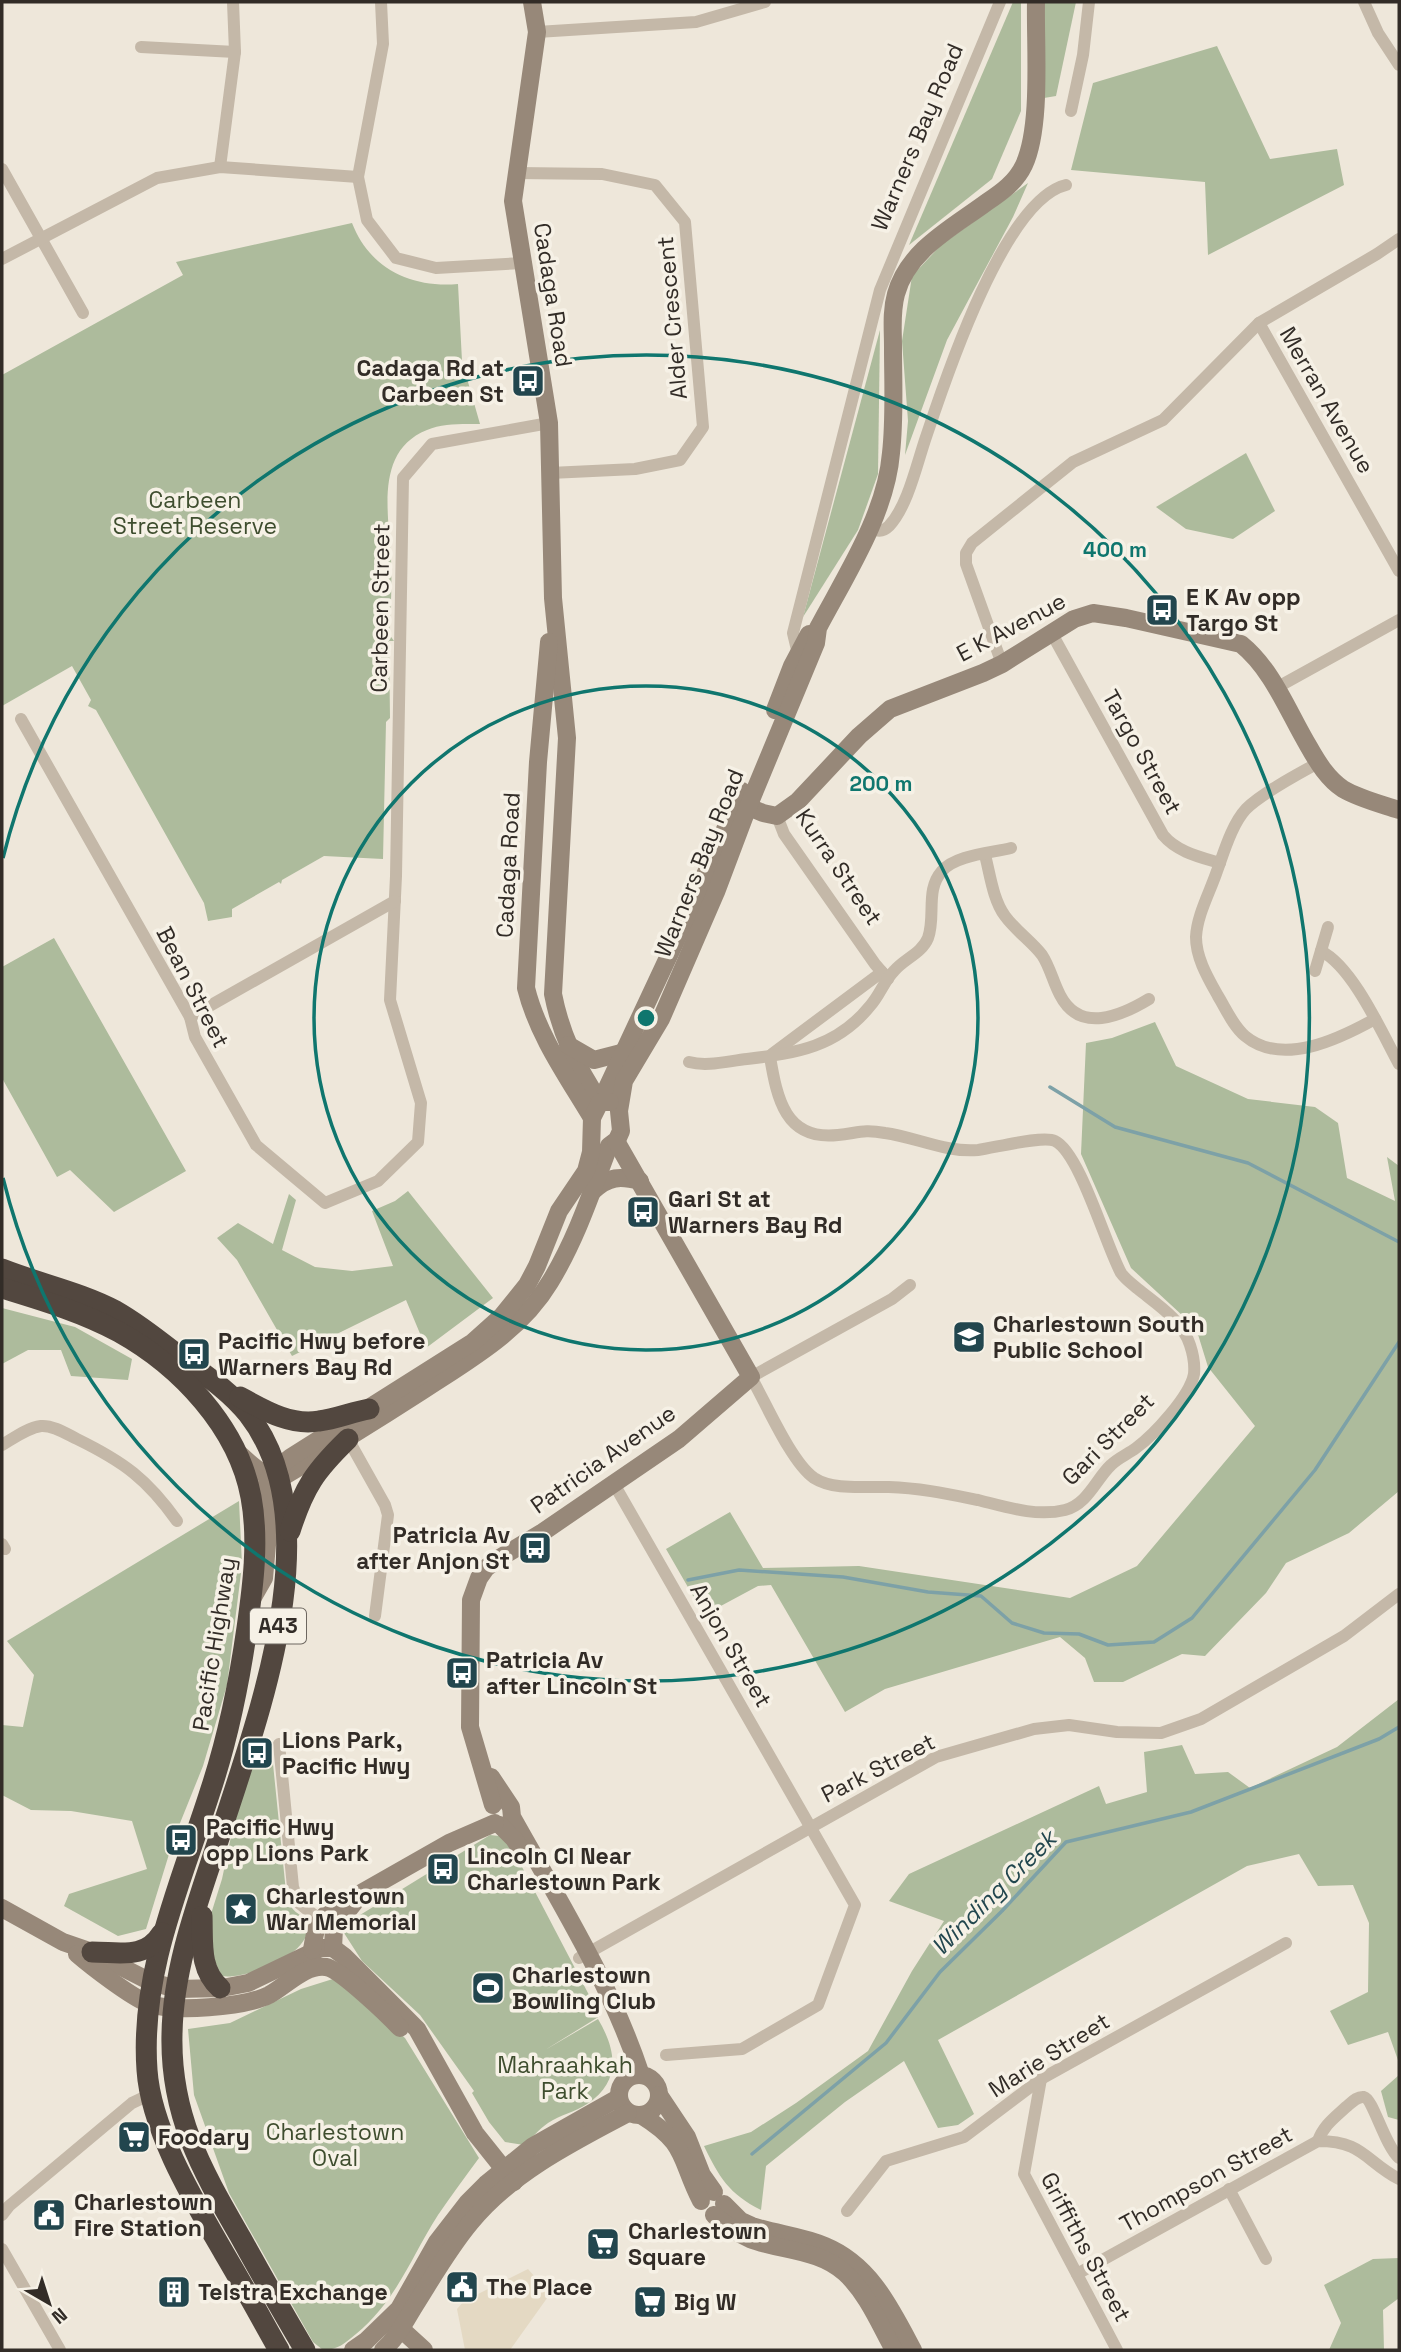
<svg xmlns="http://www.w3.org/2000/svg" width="1401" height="2352" viewBox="0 0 1401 2352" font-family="'Space Grotesk',sans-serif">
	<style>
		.green { fill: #adbb9c }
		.plaza { fill: #e4d9c3 }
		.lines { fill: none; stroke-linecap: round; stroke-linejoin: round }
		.stream { stroke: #7da1a7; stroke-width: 3.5 }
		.street { stroke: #c4b8a8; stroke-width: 12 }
		.secondary { stroke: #978879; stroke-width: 18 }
		.highway { stroke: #52473f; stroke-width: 21 }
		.ring { fill: none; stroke: #0f766e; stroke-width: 3.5 }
		.labels { text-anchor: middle; stroke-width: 7; stroke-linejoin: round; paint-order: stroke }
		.shield { fill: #f6f1e6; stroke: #6d6760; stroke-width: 2 }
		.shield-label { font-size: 21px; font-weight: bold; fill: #322c27 }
		.street-label { font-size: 23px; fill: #322c27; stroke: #f6f1e6 }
		.poi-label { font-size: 23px; font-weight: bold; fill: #322c27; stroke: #f6f1e6; text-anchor: start }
		.park-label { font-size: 23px; fill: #3e4d2e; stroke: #f6f1e6 }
		.water-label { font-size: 24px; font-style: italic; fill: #22464e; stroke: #f6f1e6 }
		.centre { fill: #0f766e; stroke: #f6f1e6; stroke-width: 3.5 }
		.ring-label { font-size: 21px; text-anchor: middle; font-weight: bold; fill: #0f766e; stroke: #f6f1e6; stroke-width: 7; stroke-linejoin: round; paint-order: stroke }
	</style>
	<rect width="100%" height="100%" fill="#eee7da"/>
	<g class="green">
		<polygon points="1013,2 1021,2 1021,111 992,179 909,245"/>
		<polygon points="1044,2 1076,2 1056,96 1044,98"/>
		<polygon points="1217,46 1270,159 1337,149 1344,185 1208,255 1205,182 1071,170 1093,83"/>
		<polygon points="1028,183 1013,217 947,340 905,455 908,421 902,341 912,276 941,245"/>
		<path d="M 352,223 C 370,269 411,288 458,284 L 462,361 L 480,424 C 462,424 443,423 427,430 C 374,451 389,515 391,559 C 392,585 391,609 389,634 L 394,641 L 389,641 L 390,718 L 386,722 L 383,859 L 324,856 L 282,880 L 281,884 L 279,882 L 232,909 L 232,917 L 208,921 L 204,903 L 96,710 L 88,706 L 91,700 L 72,666 L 2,706 L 2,375 L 183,275 L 176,262 Z"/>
		<polygon points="880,330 878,474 858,530 803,617"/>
		<polygon points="1246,453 1275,511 1233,539 1186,529 1156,507"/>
		<polygon points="54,938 186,1171 114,1212 70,1170 57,1177 2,1078 2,967"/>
		<polygon points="1155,1022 1176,1066 1248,1099 1315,1107 1338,1123 1347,1178 1395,1201 1387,1157 1399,1166 1399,1491 1349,1533 1286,1563 1266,1593 1205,1656 1182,1654 1123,1682 1094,1682 1085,1658 1060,1637 885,1689 845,1712 771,1585 758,1586 704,1615 666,1549 730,1512 763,1568 859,1566 1070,1598 1137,1566 1255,1426 1208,1367 1196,1328 1131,1268 1081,1154 1086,1043 1112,1038"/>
		<polygon points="408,1191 493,1298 426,1348 406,1300 292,1356 237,1260 217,1238 238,1223 273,1244 289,1194 296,1200 282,1250 315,1267 352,1271 393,1266 372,1211 395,1201"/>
		<polygon points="2,1308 75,1327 132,1359 128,1380 71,1376 61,1350 28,1350 2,1364"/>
		<polygon points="239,1501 242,1565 227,1685 203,1766 174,1838 146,1929 118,1936 64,1906 69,1894 147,1869 132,1821 71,1811 31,1810 2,1795 2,1725 23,1727 34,1675 7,1641"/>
		<path d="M 1399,1699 L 1399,2063 L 1388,2032 L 1348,2045 L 1330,2011 L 1368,1992 L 1369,1923 L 1353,1885 L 1318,1886 L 1299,1854 L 1247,1866 L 938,2040 L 974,2114 L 958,2125 L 938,2128 L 904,2061 L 845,2102 L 766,2166 L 761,2210 C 729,2194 719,2177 704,2146 L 751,2132 L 796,2103 L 868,2051 L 912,1971 L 944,1921 L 889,1901 L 909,1874 L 1099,1786 L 1106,1804 L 1147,1792 L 1144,1752 L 1182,1745 L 1195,1774 L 1228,1772 L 1250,1788 L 1337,1747 Z"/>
		<path d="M 257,1745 L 265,1746 L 272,1754 L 286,1892 C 288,1897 289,1903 292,1908 C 296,1914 305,1916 307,1923 C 315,1954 245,1980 222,1976 L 209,1950 L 211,1914 L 222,1879 L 232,1832 Z"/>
		<path d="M 490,1835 L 499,1836 L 510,1844 L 600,2016 L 545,2050 L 598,2019 C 617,2051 621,2082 587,2104 C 575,2112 560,2115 548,2123 C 539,2129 532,2138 524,2145 L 505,2142 L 489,2122 L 472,2093 L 474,2091 L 420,2015 L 362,1961 L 344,1933 L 347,1923 Z"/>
		<path d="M 336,1978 L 405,2038 L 479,2158 C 465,2177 451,2196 438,2215 C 410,2259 397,2300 356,2334 C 345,2343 338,2350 323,2350 L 313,2342 L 229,2193 L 194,2095 L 188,2029 L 230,2023 L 301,1989 Z"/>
		<polygon points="1399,2075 1399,2120 1388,2117 1381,2091"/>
		<polygon points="1399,2258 1399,2298 1383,2310 1384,2350 1329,2350 1341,2323 1324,2285 1373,2259"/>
	</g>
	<polygon class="plaza" points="528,2269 550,2294 510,2350 465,2350 457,2309 464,2301"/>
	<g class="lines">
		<g class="stream">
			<polyline points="1050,1087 1115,1127 1248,1163 1399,1242"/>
			<polyline points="688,1580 739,1570 843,1577 928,1592 981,1596 1012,1623 1044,1633 1079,1634 1108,1645 1154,1642 1192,1618 1315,1470 1399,1342"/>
			<polyline points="752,2154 886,2043 940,1972 1002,1911 1066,1842 1191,1812 1379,1739 1399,1727"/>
		</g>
		<g class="street">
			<polyline points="381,2 383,44 358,177 367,220 396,258 436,268 523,263"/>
			<polyline points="1364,2 1378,33 1399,65"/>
			<polyline points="537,32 696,22 765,2"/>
			<polyline points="141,47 235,52"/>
			<polyline points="1071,111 1083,55 1089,2"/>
			<polyline points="220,167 235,52 233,2"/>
			<polyline points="2,169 83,313"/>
			<polyline points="517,173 602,174 655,185 685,222 703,427 680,460 635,469 550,473"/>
			<polyline points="2,259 157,178 220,167 358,177"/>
			<polyline points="1259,323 1399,571"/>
			<path d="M 869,528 C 877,531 882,533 889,526 C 908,506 917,463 926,437 C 945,380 1004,200 1066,185"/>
			<path d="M 1051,632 L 1163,835 C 1177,852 1200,857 1220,863"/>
			<polyline points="798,654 793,633 880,290 1000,2"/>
			<polyline points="1002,664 966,564 966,553 972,543 1073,462 1163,420 1259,323 1377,254 1399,239"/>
			<polyline points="1276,688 1399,620"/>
			<polyline points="21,719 190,1017 195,1037 256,1145 325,1203 378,1181 418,1142 421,1103 390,1000 396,876 403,478 432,444 549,423"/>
			<path d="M 1318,763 C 1298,774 1262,793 1246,809 C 1232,824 1224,852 1217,871 C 1210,892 1197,915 1196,937 C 1196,958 1208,978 1218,996 C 1226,1009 1233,1026 1245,1036 C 1282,1067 1339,1039 1375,1019"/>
			<polyline points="777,816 784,834 875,964 888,979"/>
			<path d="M 985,855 C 990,874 993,900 1005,916 C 1016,931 1031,941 1042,955 C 1050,967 1053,982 1060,995 C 1080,1034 1121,1016 1149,999"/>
			<path d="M 1321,951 C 1353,967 1382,1033 1399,1064"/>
			<polyline points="1315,971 1328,927"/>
			<polyline points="190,1017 395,901"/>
			<polyline points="772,1054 882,972"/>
			<path d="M 770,1057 C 777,1098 785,1141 838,1135 C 858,1133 863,1129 885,1133 C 915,1137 947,1153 978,1150 C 994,1148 1043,1135 1055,1141 C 1080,1153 1106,1246 1121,1273 C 1125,1279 1132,1284 1138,1289 C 1158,1305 1182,1320 1190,1345 C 1193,1354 1195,1364 1194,1374 C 1190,1396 1154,1435 1136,1448 C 1128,1454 1118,1458 1111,1465 C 1096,1479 1088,1504 1065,1510 C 1036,1517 1006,1507 978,1500 C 948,1494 920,1488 889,1487 C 866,1486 834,1491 814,1478 C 791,1462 766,1403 751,1377 L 892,1299 L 910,1285"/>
			<path d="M 689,1062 C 707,1067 728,1061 747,1059 C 797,1053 837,1047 870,1006 C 880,995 884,981 894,971 C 904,959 922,953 928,938 C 936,916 925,890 942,871 C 955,855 991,853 1011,848"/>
			<polyline points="348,1439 385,1505 388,1515 375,1616"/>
			<path d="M 2,1445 C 14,1438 27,1428 41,1426 C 53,1425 67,1434 77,1439 C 124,1462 147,1479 177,1521"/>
			<polyline points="614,1484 855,1905 818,2005 742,2049 666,2055"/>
			<polyline points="2,1544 5,1549"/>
			<polyline points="279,1744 293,1887 299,1903 320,1920"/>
			<polyline points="579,1958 936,1757 1034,1729 1069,1725 1117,1732 1161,1733 1201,1719 1344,1636 1399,1594"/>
			<polyline points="1041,2079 1024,2174 1117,2350"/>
			<path d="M 1318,2141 C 1323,2126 1334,2118 1346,2107 C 1351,2103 1357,2096 1364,2097 C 1373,2099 1385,2146 1399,2158"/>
			<polyline points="1229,2189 1266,2259"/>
			<polyline points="847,2211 886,2161 964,2137 1041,2079 1286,1943"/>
			<polyline points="2,2215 9,2206 132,2103 151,2094"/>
			<polyline points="2,2249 60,2350"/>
			<path d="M 1077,2274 L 1318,2141 C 1363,2141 1365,2161 1399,2179"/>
		</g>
		<g class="secondary">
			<path d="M 532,2 L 537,32 L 513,201 L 549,423 L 553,598 L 567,738 L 553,994 C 561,1035 577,1067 600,1102"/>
			<path d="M 549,642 L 538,762 L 526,988 C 538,1036 567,1076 592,1118"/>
			<polyline points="775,710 792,666 809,634"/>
			<path d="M 737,802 L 763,813 L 777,816 L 798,801 L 859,736 L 890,709 L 983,673 L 1002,664 L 1074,619 L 1093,613 L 1126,618 L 1241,644 C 1273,670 1288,712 1309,747 C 1318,763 1328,779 1343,789 C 1360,799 1381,804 1399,810"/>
			<polyline points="568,1045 594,1060 625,1052"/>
			<polyline points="604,1100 607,1088 679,934 742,791"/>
			<path d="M 593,1191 C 608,1176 621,1176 640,1181"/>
			<path d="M 235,1450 C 249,1462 266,1483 286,1475 C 332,1448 377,1420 422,1391 C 469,1360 520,1332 550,1282 C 576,1240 592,1191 609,1146 L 617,1140 L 621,1131 L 619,1111 L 624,1081 L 661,1019 L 716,892 L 748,807 L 816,643 L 818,628 C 846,575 886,514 891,453 C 895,418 893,382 893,347 C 893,329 891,312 896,294 C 908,250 952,228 987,202 C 1002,192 1016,182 1024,165 C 1042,126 1035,46 1036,2"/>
			<polyline points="252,1599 264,1578 268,1534 267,1483 272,1472 291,1457 473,1342 502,1316 527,1285 537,1266 559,1211 586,1171 591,1152 592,1118 600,1102 610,1102"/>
			<path d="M 491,1777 L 511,1807 L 512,1817 C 559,1901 611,1984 641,2075"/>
			<polyline points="493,1805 470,1727 471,1600 479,1578 486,1568 498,1559 543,1532 679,1439 751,1377 616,1141"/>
			<polyline points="500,1825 514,1839 520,1848"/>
			<polyline points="2,1908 63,1942 92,1952 151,1982 177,1989 222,1988 248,1983 321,1948 333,1948 345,1957 417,2029 475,2133 514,2182"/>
			<polyline points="333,1948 334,1928 354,1903"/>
			<path d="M 312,1950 C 315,1931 316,1920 333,1909 L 449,1843 L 495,1823"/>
			<path d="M 77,1954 C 92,1967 130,1996 147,2003 C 173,2013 245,2007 269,1995 C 286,1986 305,1964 326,1967 C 340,1969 388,2015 400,2028"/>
			<circle cx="639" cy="2095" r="20"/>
			<polyline points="659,2095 687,2137 702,2175 714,2192"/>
			<path d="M 641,2115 C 688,2144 679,2158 701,2201"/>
			<path d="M 724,2204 L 741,2221 L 752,2226 C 776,2234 802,2236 825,2246 C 871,2265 891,2309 913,2350"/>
			<path d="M 714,2215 C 725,2224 736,2233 750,2239 C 781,2251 819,2249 845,2273 C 867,2293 880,2325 894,2350"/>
			<polyline points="398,2319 401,2329 424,2350"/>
			<polyline points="353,2350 366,2341 399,2309 437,2242 468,2202 486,2184 533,2146 618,2098"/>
			<path d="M 383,2350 C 398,2337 406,2319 417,2302 C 434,2275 450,2247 471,2222 C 511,2173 573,2142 628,2113"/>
		</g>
		<g class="highway">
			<path d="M 2,1269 C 40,1284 80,1292 116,1311 C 137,1323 155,1337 174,1352 C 200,1372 227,1388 248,1414 C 333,1522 257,1719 220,1835 C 199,1899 173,1966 172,2034 C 170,2116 202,2170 241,2238 C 262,2276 283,2313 305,2350"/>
			<path d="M 2,1288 C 41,1300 82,1312 119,1332 C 180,1366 238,1427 251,1497 C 259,1540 253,1586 247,1628 C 239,1684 228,1738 210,1792 C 181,1883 140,1972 147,2070 C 151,2130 194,2201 224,2253 C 243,2285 261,2318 279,2350"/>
			<path d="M 240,1397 C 264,1410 290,1426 319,1421 C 336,1419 352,1412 369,1409"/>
			<path d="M 290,1531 C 304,1487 315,1471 348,1439"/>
			<path d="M 202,1916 C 203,1943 199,1969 220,1988"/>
			<path d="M 92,1952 C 120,1952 145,1960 162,1933"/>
		</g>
	</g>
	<g class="ring">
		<circle cx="646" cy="1018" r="332"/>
		<path d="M3 858A663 663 0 1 1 3 1178"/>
	</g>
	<defs>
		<symbol id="bus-square" viewBox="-11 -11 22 22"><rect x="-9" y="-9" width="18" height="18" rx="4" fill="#22464e" stroke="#f6f1e6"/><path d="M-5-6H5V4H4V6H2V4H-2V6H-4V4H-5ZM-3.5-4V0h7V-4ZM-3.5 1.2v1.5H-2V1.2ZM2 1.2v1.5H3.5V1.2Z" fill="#fff"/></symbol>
		<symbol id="school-square" viewBox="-11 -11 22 22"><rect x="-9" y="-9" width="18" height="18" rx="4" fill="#22464e" stroke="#f6f1e6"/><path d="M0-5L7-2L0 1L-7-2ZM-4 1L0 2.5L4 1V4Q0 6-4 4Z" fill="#fff"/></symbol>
		<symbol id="sight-square" viewBox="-11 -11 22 22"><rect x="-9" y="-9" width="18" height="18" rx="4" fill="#22464e" stroke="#f6f1e6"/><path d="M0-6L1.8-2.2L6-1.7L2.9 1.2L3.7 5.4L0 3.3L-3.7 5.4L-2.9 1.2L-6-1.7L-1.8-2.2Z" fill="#fff"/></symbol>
		<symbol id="stadium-square" viewBox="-11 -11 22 22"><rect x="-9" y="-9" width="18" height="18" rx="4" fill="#22464e" stroke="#f6f1e6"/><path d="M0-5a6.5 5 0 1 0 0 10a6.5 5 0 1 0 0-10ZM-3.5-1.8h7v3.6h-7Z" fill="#fff"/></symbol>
		<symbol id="supermarket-square" viewBox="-11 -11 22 22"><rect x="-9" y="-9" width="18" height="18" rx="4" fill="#22464e" stroke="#f6f1e6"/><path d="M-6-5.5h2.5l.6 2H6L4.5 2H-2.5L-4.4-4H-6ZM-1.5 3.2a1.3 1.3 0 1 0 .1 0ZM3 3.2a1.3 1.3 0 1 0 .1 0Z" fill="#fff"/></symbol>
		<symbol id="civic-square" viewBox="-11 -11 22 22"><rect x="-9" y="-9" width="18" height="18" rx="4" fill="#22464e" stroke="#f6f1e6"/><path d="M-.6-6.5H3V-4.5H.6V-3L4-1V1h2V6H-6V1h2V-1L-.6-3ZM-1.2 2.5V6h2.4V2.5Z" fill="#fff"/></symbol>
		<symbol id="building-square" viewBox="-11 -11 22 22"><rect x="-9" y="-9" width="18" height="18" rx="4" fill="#22464e" stroke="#f6f1e6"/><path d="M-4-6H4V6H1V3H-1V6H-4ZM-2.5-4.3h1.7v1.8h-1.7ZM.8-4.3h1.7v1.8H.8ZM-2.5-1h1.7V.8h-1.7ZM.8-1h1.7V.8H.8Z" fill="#fff"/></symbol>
	</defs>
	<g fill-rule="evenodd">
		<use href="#bus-square" x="509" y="362" width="38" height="38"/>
		<use href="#bus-square" x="1143" y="591" width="38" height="38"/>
		<use href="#bus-square" x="624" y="1193" width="38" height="38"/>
		<use href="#school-square" x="950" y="1318" width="38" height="38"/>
		<use href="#bus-square" x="175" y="1335" width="38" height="38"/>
		<use href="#bus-square" x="516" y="1529" width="38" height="38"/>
		<use href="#bus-square" x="443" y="1654" width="38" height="38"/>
		<use href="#bus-square" x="238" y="1734" width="38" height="38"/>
		<use href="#bus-square" x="162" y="1821" width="38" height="38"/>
		<use href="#bus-square" x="424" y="1850" width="38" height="38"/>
		<use href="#sight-square" x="222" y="1890" width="38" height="38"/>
		<use href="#stadium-square" x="469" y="1969" width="38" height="38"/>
		<use href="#supermarket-square" x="115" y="2118" width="38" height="38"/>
		<use href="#civic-square" x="30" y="2196" width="38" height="38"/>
		<use href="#supermarket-square" x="584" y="2225" width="38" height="38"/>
		<use href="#civic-square" x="443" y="2268" width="38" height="38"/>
		<use href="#building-square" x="155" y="2273" width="38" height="38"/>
		<use href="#supermarket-square" x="631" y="2283" width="38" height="38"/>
	</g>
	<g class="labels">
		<rect class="shield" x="250" y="1608.5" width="56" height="35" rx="5"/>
		<g class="shield-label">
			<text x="278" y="1633">A43</text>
		</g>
		<g class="street-label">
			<text transform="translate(917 137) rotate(-67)" y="8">Warners Bay Road</text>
			<text transform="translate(553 295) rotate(81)" y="8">Cadaga Road</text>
			<text transform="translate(672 318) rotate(-95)" y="8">Alder Crescent</text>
			<text transform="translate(1327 400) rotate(60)" y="8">Merran Avenue</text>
			<text transform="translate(380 608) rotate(-89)" y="8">Carbeen Street</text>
			<text transform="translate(1011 627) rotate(-28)" y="8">E K Avenue</text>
			<text transform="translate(1142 752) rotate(61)" y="8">Targo Street</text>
			<text transform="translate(699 863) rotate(-68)" y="8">Warners Bay Road</text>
			<text transform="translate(508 865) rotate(-87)" y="8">Cadaga Road</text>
			<text transform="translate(839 867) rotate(56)" y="8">Kurra Street</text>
			<text transform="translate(193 987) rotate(63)" y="8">Bean Street</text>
			<text transform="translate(1108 1439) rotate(-45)" y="8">Gari Street</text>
			<text transform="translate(603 1459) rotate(-35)" y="8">Patricia Avenue</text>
			<text transform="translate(214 1644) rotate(-81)" y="8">Pacific Highway</text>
			<text transform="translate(731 1645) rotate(60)" y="8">Anjon Street</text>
			<text transform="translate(878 1768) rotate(-27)" y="8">Park Street</text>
			<text transform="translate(1049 2055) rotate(-32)" y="8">Marie Street</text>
			<text transform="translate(1206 2179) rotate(-29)" y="8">Thompson Street</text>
			<text transform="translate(1086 2247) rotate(62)" y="8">Griffiths Street</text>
		</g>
		<g class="poi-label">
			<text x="504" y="376" text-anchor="end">Cadaga Rd at<tspan x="504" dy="26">Carbeen St</tspan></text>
			<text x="1186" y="605">E K Av opp<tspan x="1186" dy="26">Targo St</tspan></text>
			<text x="668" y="1207">Gari St at<tspan x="668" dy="26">Warners Bay Rd</tspan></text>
			<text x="993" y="1332">Charlestown South<tspan x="993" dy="26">Public School</tspan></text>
			<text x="218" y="1349">Pacific Hwy before<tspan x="218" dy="26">Warners Bay Rd</tspan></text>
			<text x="510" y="1543" text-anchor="end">Patricia Av<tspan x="510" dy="26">after Anjon St</tspan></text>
			<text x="486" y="1668">Patricia Av<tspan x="486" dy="26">after Lincoln St</tspan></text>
			<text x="282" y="1748">Lions Park,<tspan x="282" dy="26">Pacific Hwy</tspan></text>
			<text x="206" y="1835">Pacific Hwy<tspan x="206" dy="26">opp Lions Park</tspan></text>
			<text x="467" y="1864">Lincoln Cl Near<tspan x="467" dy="26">Charlestown Park</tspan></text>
			<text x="266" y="1904">Charlestown<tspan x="266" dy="26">War Memorial</tspan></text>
			<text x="512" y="1983">Charlestown<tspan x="512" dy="26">Bowling Club</tspan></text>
			<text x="158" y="2145">Foodary</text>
			<text x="74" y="2210">Charlestown<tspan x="74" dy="26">Fire Station</tspan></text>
			<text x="628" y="2239">Charlestown<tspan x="628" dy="26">Square</tspan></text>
			<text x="486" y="2295">The Place</text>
			<text x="198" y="2300">Telstra Exchange</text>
			<text x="674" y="2310">Big W</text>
		</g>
		<g class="park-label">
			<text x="195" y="508">Carbeen<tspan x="195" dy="26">Street Reserve</tspan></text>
			<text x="565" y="2073">Mahraahkah<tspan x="565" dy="26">Park</tspan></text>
			<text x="335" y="2140">Charlestown<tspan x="335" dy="26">Oval</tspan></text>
		</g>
		<g class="water-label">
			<text transform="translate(994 1893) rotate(-45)" y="8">Winding Creek</text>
		</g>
	</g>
	<circle cx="646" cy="1018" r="10" class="centre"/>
	<g class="ring-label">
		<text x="1115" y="557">400 m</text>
		<text x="881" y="791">200 m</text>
	</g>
	<rect width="1401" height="2352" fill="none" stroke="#322c27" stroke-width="7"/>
	<g transform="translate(49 2303) rotate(141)" stroke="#f6f1e6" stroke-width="5" paint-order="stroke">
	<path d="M0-5L12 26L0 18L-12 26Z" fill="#322c27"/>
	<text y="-10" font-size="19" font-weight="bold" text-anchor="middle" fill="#322c27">N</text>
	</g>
</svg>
